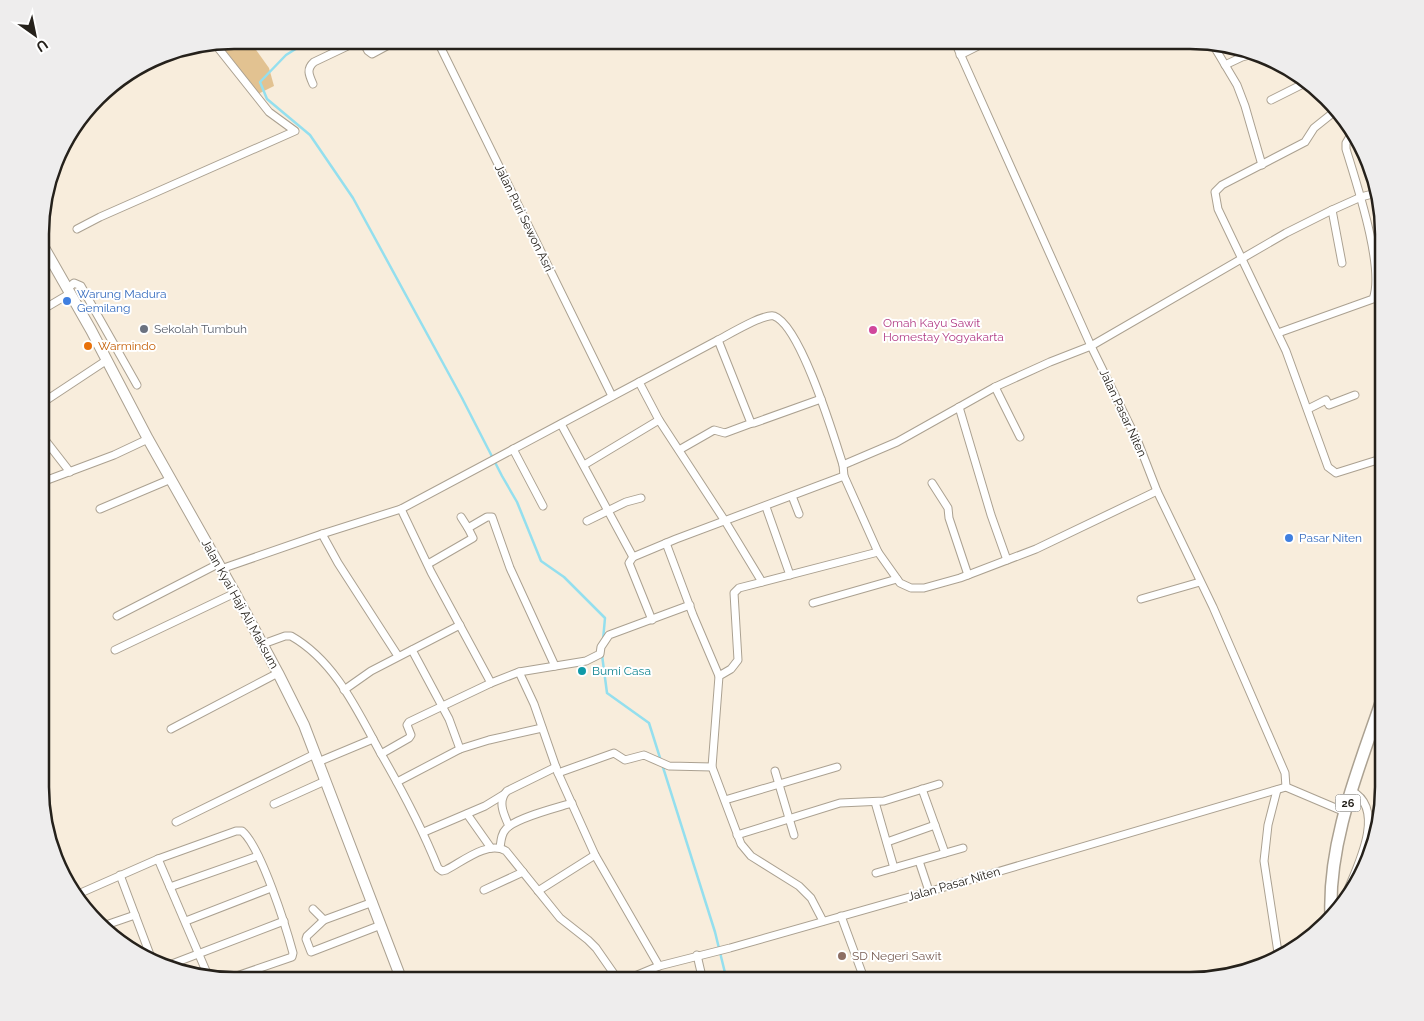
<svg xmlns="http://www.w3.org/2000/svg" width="1424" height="1021" viewBox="0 0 1424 1021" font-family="Raleway,sans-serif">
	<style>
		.green { fill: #e2c291 }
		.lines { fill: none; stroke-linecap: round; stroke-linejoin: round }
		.stream { stroke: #94dfee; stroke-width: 2.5 }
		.street-casing { stroke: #aba191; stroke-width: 9 }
		.secondary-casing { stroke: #aba191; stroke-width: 12 }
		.primary-casing { stroke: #aba191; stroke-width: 14 }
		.street { stroke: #fff; stroke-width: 7 }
		.secondary { stroke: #fff; stroke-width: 10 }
		.primary { stroke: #fff; stroke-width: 11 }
		.shop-dot { fill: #3f7fe0; stroke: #fff; stroke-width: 2 }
		.worship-dot { fill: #6b7280; stroke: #fff; stroke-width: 2 }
		.hotel-dot { fill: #d1479c; stroke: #fff; stroke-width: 2 }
		.food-dot { fill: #e8710a; stroke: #fff; stroke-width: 2 }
		.culture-dot { fill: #0f9aa8; stroke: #fff; stroke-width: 2 }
		.education-dot { fill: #8d6e63; stroke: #fff; stroke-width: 2 }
		.labels { text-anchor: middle; stroke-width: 4; stroke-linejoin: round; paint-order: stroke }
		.shield { fill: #fff; stroke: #66645f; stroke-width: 1 }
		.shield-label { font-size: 11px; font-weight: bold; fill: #25211b }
		.street-label { font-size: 12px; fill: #25211b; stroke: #fff }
		.shop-label { font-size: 12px; fill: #366cbe; stroke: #fff; text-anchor: start }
		.hotel-label { font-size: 12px; fill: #b23c85; stroke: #fff; text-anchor: start }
		.worship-label { font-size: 12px; fill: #5b616d; stroke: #fff; text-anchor: start }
		.food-label { font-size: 12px; fill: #c56008; stroke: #fff; text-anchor: start }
		.culture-label { font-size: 12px; fill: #0d838f; stroke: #fff; text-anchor: start }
		.education-label { font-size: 12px; fill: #785e54; stroke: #fff; text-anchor: start }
		.rim { fill: none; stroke: #25211b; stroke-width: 2.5 }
	</style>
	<rect width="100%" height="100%" fill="#f8eddc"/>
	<polygon class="green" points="233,40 249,40 269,68 274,86 258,94 218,43"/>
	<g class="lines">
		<g class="stream">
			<polyline points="310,40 286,55 260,82 267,99 310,135 353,198 462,398 502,476 517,502 541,561 564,577 605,618 603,640"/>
			<polyline points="602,655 607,693 649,723 715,932 727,981"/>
		</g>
		<defs>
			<g id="street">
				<polyline points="362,40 368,51 372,54 398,40"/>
				<polyline points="437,40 612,396"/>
				<polyline points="954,40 1091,346 1138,442 1157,491 1213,607 1285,773 1286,787"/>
				<polyline points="1212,43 1237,85 1245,106 1262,165"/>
				<polyline points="960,55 990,40"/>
				<polyline points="1225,65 1242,57 1257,53"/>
				<path d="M 313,84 C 309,75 306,69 314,62 L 354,43 L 356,40"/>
				<polyline points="1271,100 1309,81"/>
				<polyline points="1334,112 1314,128 1305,142 1222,185 1215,192 1218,209 1286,351 1328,467 1336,473 1384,458"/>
				<polyline points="1332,210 1342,263"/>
				<polyline points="77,229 100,217 295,131 269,112 215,44"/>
				<polyline points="67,289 74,283 81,286 137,385"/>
				<polyline points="42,310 69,294"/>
				<path d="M 1278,333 L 1373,299 C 1385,268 1356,182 1346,149 L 1346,143 L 1352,133"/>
				<polyline points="718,340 751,423 754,423 821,399"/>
				<polyline points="995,387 1020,437"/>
				<polyline points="42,403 107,360"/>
				<polyline points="959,407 991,515 1007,560"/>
				<polyline points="1308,409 1326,400 1329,405 1355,395"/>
				<polyline points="659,420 725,521 762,582"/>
				<polyline points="561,424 633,557 676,539 844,476"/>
				<polyline points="42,436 70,472"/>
				<polyline points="513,449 543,506"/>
				<polyline points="679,450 714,430 725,433 752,423"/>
				<polyline points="584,465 659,420 639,382"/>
				<polyline points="843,465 897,442 995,387 1050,362 1091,346 1286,233 1332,210 1361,197 1376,193"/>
				<polyline points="42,482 114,455 148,439"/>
				<polyline points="932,483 948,508 949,518 968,575"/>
				<polyline points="792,496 799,514"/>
				<polyline points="766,507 790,575"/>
				<polyline points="100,509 171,479"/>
				<polyline points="401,509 431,572 491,683"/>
				<polyline points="461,517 468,528"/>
				<polyline points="587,521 626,502 641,498"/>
				<polyline points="322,534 338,563 398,656"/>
				<polyline points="666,543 693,615 719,676"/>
				<polyline points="633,557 629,563 652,620"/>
				<polyline points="428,564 473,538 468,528 487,517 492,517 510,568 555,666"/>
				<path d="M 221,569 L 322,534 L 401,509 L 718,340 C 728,335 764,313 774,316 C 801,326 834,437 843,465 L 844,476 L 878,552 L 900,583 L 911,588 L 924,588 L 960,578 L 1036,549 L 1157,491"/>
				<polyline points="1141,599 1200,582"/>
				<polyline points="813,603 897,579"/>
				<polyline points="117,616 218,564"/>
				<path d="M 263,644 L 285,636 L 291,636 C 335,661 357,710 380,752 C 402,790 422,828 438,868 L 442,871 L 446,870 C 462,862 488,840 506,851 L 560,918 L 588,940 L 596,948 L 619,981"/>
				<polyline points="115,650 235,593"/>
				<polyline points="412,650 449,719 460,749"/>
				<polyline points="519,672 534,704 558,773 595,855 659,966"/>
				<polyline points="344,690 371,671 460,625"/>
				<polyline points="171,729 278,673"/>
				<polyline points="381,754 409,738 411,735 407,725 409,722 491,683 519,672 586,661 600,654 601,647 609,635 690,605"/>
				<polyline points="318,762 373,739"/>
				<polyline points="775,771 794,835"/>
				<polyline points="558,773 614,753 625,760 644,755 669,766 712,767"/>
				<polyline points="397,782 460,749 489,740 542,728"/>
				<polyline points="922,789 945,853"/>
				<polyline points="1277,790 1268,825 1264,861 1279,959"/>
				<polyline points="725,800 837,767"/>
				<polyline points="875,802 894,868"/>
				<polyline points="274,804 325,781"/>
				<polyline points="467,814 491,848"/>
				<polyline points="176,822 315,754"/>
				<path d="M 509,826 C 504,815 497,801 507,791 L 556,767"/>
				<polyline points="424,832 485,806 503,795"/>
				<polyline points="737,835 840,803 884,801 939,784"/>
				<polyline points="887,842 935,825"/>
				<path d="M 500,848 C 501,841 501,834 506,829 C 515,818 556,808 572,803"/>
				<polyline points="158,859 209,978"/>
				<polyline points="919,861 929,891"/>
				<polyline points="876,873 963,848"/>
				<polyline points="120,875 152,960"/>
				<polyline points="170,887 258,856"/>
				<polyline points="484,890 523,872"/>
				<polyline points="538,891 595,855"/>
				<path d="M 1346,894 C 1357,867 1387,810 1352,791"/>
				<path d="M 76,895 L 158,859 L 236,831 L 242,831 C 261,847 286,927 293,953 L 292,957 L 222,981"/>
				<polyline points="313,909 324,920 373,902"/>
				<polyline points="841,916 865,981"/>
				<polyline points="324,920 307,936 306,939 311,952 381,925"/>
				<polyline points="186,921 271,888"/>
				<polyline points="823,921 811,898 799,886 751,856 741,844 712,767 719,676 731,669 738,660 734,593 739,588 878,552"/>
				<polyline points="103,926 135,915"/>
				<polyline points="697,955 703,981"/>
				<polyline points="164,967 284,921"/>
				<polyline points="623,981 659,966 730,948 973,879 1286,787 1345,812"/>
			</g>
			<polyline id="secondary" points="42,244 91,330 148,439 235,593 278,673 304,725 402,981"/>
			<path id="primary" d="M 1331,916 C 1328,839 1360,766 1384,694"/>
		</defs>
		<use href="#street" class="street-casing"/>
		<use href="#secondary" class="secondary-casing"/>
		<use href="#primary" class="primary-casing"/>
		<use href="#street" class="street"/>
		<use href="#secondary" class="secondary"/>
		<use href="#primary" class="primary"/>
	</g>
	<g class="shop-dot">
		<circle cx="67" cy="301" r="5"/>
		<circle cx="1289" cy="538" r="5"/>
	</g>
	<circle class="worship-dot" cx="144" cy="329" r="5"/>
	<circle class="hotel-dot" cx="873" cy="330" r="5"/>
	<circle class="food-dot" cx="88" cy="346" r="5"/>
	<circle class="culture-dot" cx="582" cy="671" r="5"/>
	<circle class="education-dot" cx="842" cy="956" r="5"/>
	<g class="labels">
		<rect class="shield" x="1335.5" y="794.5" width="25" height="17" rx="4"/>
		<g class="shield-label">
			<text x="1348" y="807">26</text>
		</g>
		<g class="street-label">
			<text transform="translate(524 218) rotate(64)" y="4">Jalan Puri Sewon Asri</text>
			<text transform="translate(1123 413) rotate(65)" y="4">Jalan Pasar Niten</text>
			<text transform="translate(240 604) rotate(61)" y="4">Jalan Kyai Haji Ali Maksum</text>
			<text transform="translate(954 884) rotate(-16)" y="4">Jalan Pasar Niten</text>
		</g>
		<g class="shop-label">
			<text x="77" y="298">Warung Madura<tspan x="77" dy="14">Gemilang</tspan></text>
			<text x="1299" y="542">Pasar Niten</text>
		</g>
		<g class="hotel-label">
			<text x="883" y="327">Omah Kayu Sawit<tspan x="883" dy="14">Homestay Yogyakarta</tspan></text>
		</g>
		<g class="worship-label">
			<text x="154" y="333">Sekolah Tumbuh</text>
		</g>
		<g class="food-label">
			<text x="98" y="350">Warmindo</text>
		</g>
		<g class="culture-label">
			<text x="592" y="675">Bumi Casa</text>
		</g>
		<g class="education-label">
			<text x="852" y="960">SD Negeri Sawit</text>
		</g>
	</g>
	<path d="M0 0H1424V1021H0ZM234 49H1190A185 185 0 0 1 1375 234V787A185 185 0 0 1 1190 972H234A185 185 0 0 1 49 787V234A185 185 0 0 1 234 49Z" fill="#eeeded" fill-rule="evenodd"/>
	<path class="rim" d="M234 49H1190A185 185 0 0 1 1375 234V787A185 185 0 0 1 1190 972H234A185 185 0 0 1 49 787V234A185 185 0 0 1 234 49Z"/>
	<g transform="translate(35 35) rotate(147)" stroke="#ffffff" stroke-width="4" paint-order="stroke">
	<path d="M0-4L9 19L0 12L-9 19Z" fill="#25211b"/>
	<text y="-8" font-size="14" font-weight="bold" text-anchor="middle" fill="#25211b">U</text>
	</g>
</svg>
